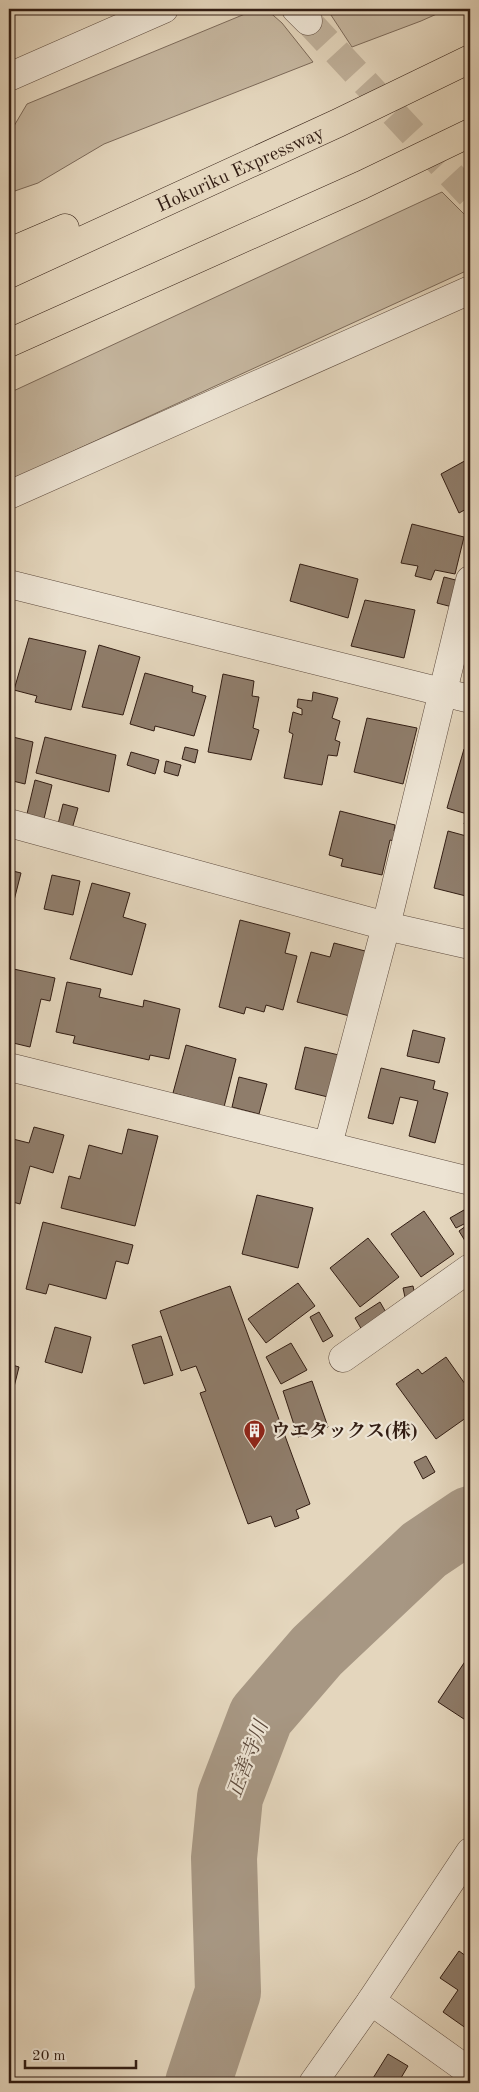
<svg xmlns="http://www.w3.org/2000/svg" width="479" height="2092" viewBox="0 0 479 2092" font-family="'Old Standard TT','Noto Serif JP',serif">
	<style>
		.green { fill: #c6b7a0; stroke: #7c6a5a }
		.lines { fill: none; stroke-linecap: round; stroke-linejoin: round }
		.river { stroke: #a79783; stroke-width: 66 }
		.building { fill: #8f7d6b; stroke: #321d13 }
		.minor-tunnel { stroke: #c0b19b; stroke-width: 28; stroke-dasharray: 28 14; stroke-linecap: butt }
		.minor-casing { stroke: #5e4b3e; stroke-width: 29 }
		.highway-casing { stroke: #321d13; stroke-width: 29 }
		.minor { stroke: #ede4d4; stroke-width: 28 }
		.highway { stroke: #e4d6bd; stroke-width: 28 }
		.labels { text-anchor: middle; stroke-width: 4.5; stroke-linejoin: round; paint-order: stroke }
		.street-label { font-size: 19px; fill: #321d13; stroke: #ede4d4 }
		.poi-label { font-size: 19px; font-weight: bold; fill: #321d13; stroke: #ede4d4; text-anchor: start }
		.water-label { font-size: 20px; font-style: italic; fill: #5b483a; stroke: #ede4d4 }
	</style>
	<rect width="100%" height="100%" fill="#e4d6bd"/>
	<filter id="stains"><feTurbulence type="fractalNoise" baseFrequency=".004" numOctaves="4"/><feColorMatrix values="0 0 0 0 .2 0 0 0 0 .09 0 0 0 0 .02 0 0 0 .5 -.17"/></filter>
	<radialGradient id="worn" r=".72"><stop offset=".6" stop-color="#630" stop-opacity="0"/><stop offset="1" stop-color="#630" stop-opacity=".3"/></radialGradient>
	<g class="green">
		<polygon points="257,9 266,9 282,23 313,62 104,144 38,183 9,193 11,131 27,104"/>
		<polygon points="327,9 448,9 421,21 352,47"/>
		<polygon points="442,192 470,220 470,266 466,271 19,476 9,478 9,393"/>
	</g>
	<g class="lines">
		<polyline class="river" points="198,2083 228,1992 224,1858 230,1797 261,1716 317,1651 424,1550 470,1519"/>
	</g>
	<g class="building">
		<polygon points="470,458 470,507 459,513 441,474"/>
		<polygon points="412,524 464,537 455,574 435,570 431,580 415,576 418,566 401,563"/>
		<polygon points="467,541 470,542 470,552 465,551"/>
		<polygon points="300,564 358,579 348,618 290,601"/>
		<polygon points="444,577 467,583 460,609 437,603"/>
		<polygon points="365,600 415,610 404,658 351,646"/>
		<polygon points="29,638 86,651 71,710 35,702 37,696 14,690"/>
		<polygon points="99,645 140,657 123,715 82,707"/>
		<polygon points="145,673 193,686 192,692 206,696 194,736 155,726 154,731 130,724"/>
		<polygon points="223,674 254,681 252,696 259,697 253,728 259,730 251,760 208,752"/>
		<polygon points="313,692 338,698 332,718 340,721 335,740 340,742 337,756 328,755 322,785 284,778 293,734 289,732 293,712 302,715 302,709 297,707 298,699 312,701"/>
		<polygon points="367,718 417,728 403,784 354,772"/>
		<polygon points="9,736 33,742 25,784 9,780"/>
		<polygon points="45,737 116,755 109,792 36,773"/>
		<polygon points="185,747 198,750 195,763 182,759"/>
		<polygon points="464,749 470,751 470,826 464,824 467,814 447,808"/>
		<polygon points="131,752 159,760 155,774 127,765"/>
		<polygon points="166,761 181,765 178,776 164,772"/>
		<polygon points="35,780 52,785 43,823 26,818"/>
		<polygon points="63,804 78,808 70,836 56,832"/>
		<polygon points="340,811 395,825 394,831 405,832 403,843 390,840 382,875 341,866 343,859 329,855"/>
		<polygon points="448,831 470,837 470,897 434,888"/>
		<polygon points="9,870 21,873 9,920"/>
		<polygon points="52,875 80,881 73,915 44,909"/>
		<polygon points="92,883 130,893 123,917 146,924 132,975 70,959"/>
		<polygon points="240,920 290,933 285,953 297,956 283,1010 266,1005 264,1012 246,1007 244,1014 219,1007"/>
		<polygon points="334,943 369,952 357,1018 297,1002 311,952 330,957"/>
		<polygon points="9,968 55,978 50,1001 41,999 30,1047 9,1042"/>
		<polygon points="67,982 101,989 99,997 143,1007 144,1000 180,1009 169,1059 150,1055 149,1060 73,1043 75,1036 56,1032"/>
		<polygon points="413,1030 445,1038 439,1063 407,1056"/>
		<polygon points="186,1045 236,1059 224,1107 173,1093"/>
		<polygon points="305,1047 343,1056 332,1098 295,1089"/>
		<polygon points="381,1068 435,1081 433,1089 448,1093 435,1143 409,1136 418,1101 400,1097 393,1124 368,1118"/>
		<polygon points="239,1077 267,1084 259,1114 232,1107"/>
		<polygon points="34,1127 64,1135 53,1173 30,1166 20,1204 9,1201 9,1138 29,1143"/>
		<polygon points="128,1129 158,1136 135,1226 61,1208 69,1176 80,1179 89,1145 122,1154"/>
		<polygon points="257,1195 313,1208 298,1268 242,1254"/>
		<polygon points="464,1210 470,1221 456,1228 450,1218"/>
		<polygon points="424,1211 454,1254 421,1277 391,1234"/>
		<polygon points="43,1222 133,1245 128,1264 116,1261 106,1299 49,1284 46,1294 26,1289"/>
		<polygon points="470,1223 470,1249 459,1231"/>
		<polygon points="368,1238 399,1277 360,1307 330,1268"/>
		<polygon points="298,1283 315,1306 266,1343 248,1319"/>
		<polygon points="230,1286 310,1504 296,1510 299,1518 275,1527 271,1516 248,1524 200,1393 206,1391 196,1366 181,1371 160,1311"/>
		<polygon points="413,1286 416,1300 406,1302 403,1288"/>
		<polygon points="380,1302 391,1321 366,1337 355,1318"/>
		<polygon points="319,1312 333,1336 323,1342 310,1317"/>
		<polygon points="55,1327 91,1337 82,1373 45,1362"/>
		<polygon points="161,1336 173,1375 144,1384 132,1345"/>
		<polygon points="291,1343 307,1370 281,1384 266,1357"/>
		<polygon points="446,1357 470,1391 470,1415 436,1439 396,1384 418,1369 422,1374"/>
		<polygon points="9,1364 19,1367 9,1407"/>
		<polygon points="312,1381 328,1427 298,1437 283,1391"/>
		<polygon points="426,1456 435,1472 423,1479 414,1462"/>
		<polygon points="470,1654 470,1723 438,1702"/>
		<polygon points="459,1951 470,1959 470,2031 443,2012 458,1990 440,1978"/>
		<polygon points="388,2054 408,2066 398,2083 370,2083"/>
	</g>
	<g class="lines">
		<polyline class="minor-tunnel" points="308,21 470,195"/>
		<defs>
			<g id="minor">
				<polyline points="296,9 308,21"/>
				<polyline points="9,77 164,9"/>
				<polyline points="9,495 470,290"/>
				<polyline points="9,584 470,699"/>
				<polyline points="9,823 386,926 470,945"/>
				<polyline points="9,1067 470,1181"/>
				<polyline points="328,1145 386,926 470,580"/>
				<polyline points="343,1358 470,1268"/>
				<polyline points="371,2001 470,2072"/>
				<polyline points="313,2083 371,2001 470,1852"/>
			</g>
			<g id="highway">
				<polyline points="9,252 65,228"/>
				<path id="s1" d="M 9,274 L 338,123 L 470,59"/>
				<polyline points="9,343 362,185 470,133"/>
			</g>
		</defs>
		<use href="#minor" class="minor-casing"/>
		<use href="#highway" class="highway-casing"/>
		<use href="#minor" class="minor"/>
		<use href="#highway" class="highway"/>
	</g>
	<defs>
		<symbol id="building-pin" viewBox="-11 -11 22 30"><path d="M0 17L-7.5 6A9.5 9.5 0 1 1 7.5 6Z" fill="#8f2418" stroke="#ede4d4"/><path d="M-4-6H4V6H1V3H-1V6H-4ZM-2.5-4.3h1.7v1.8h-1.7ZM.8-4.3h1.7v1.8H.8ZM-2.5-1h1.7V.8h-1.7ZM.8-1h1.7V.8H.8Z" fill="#fff"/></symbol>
	</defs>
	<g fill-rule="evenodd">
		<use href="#building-pin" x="242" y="1418" width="25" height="34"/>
	</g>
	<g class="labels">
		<g class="street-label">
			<text dy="7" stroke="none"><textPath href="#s1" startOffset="254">Hokuriku Expressway</textPath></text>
		</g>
		<g class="poi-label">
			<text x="271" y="1437">ウエタックス(株)</text>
		</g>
		<g class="water-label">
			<text transform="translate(247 1759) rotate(-69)" y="7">正善寺川</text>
		</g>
	</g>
	<rect width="479" height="2092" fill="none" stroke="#e4d6bd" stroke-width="30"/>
	<rect x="10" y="10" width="459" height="2072" fill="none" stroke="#321d13" stroke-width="2.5"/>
	<rect x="15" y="15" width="449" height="2062" fill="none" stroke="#321d13"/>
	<path d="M25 2060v8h111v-8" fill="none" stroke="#321d13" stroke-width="2.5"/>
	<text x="32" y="2060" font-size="15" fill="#321d13" stroke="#ede4d4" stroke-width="4" paint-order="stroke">20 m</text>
	<rect width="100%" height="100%" filter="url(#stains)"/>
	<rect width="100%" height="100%" fill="url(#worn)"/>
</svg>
